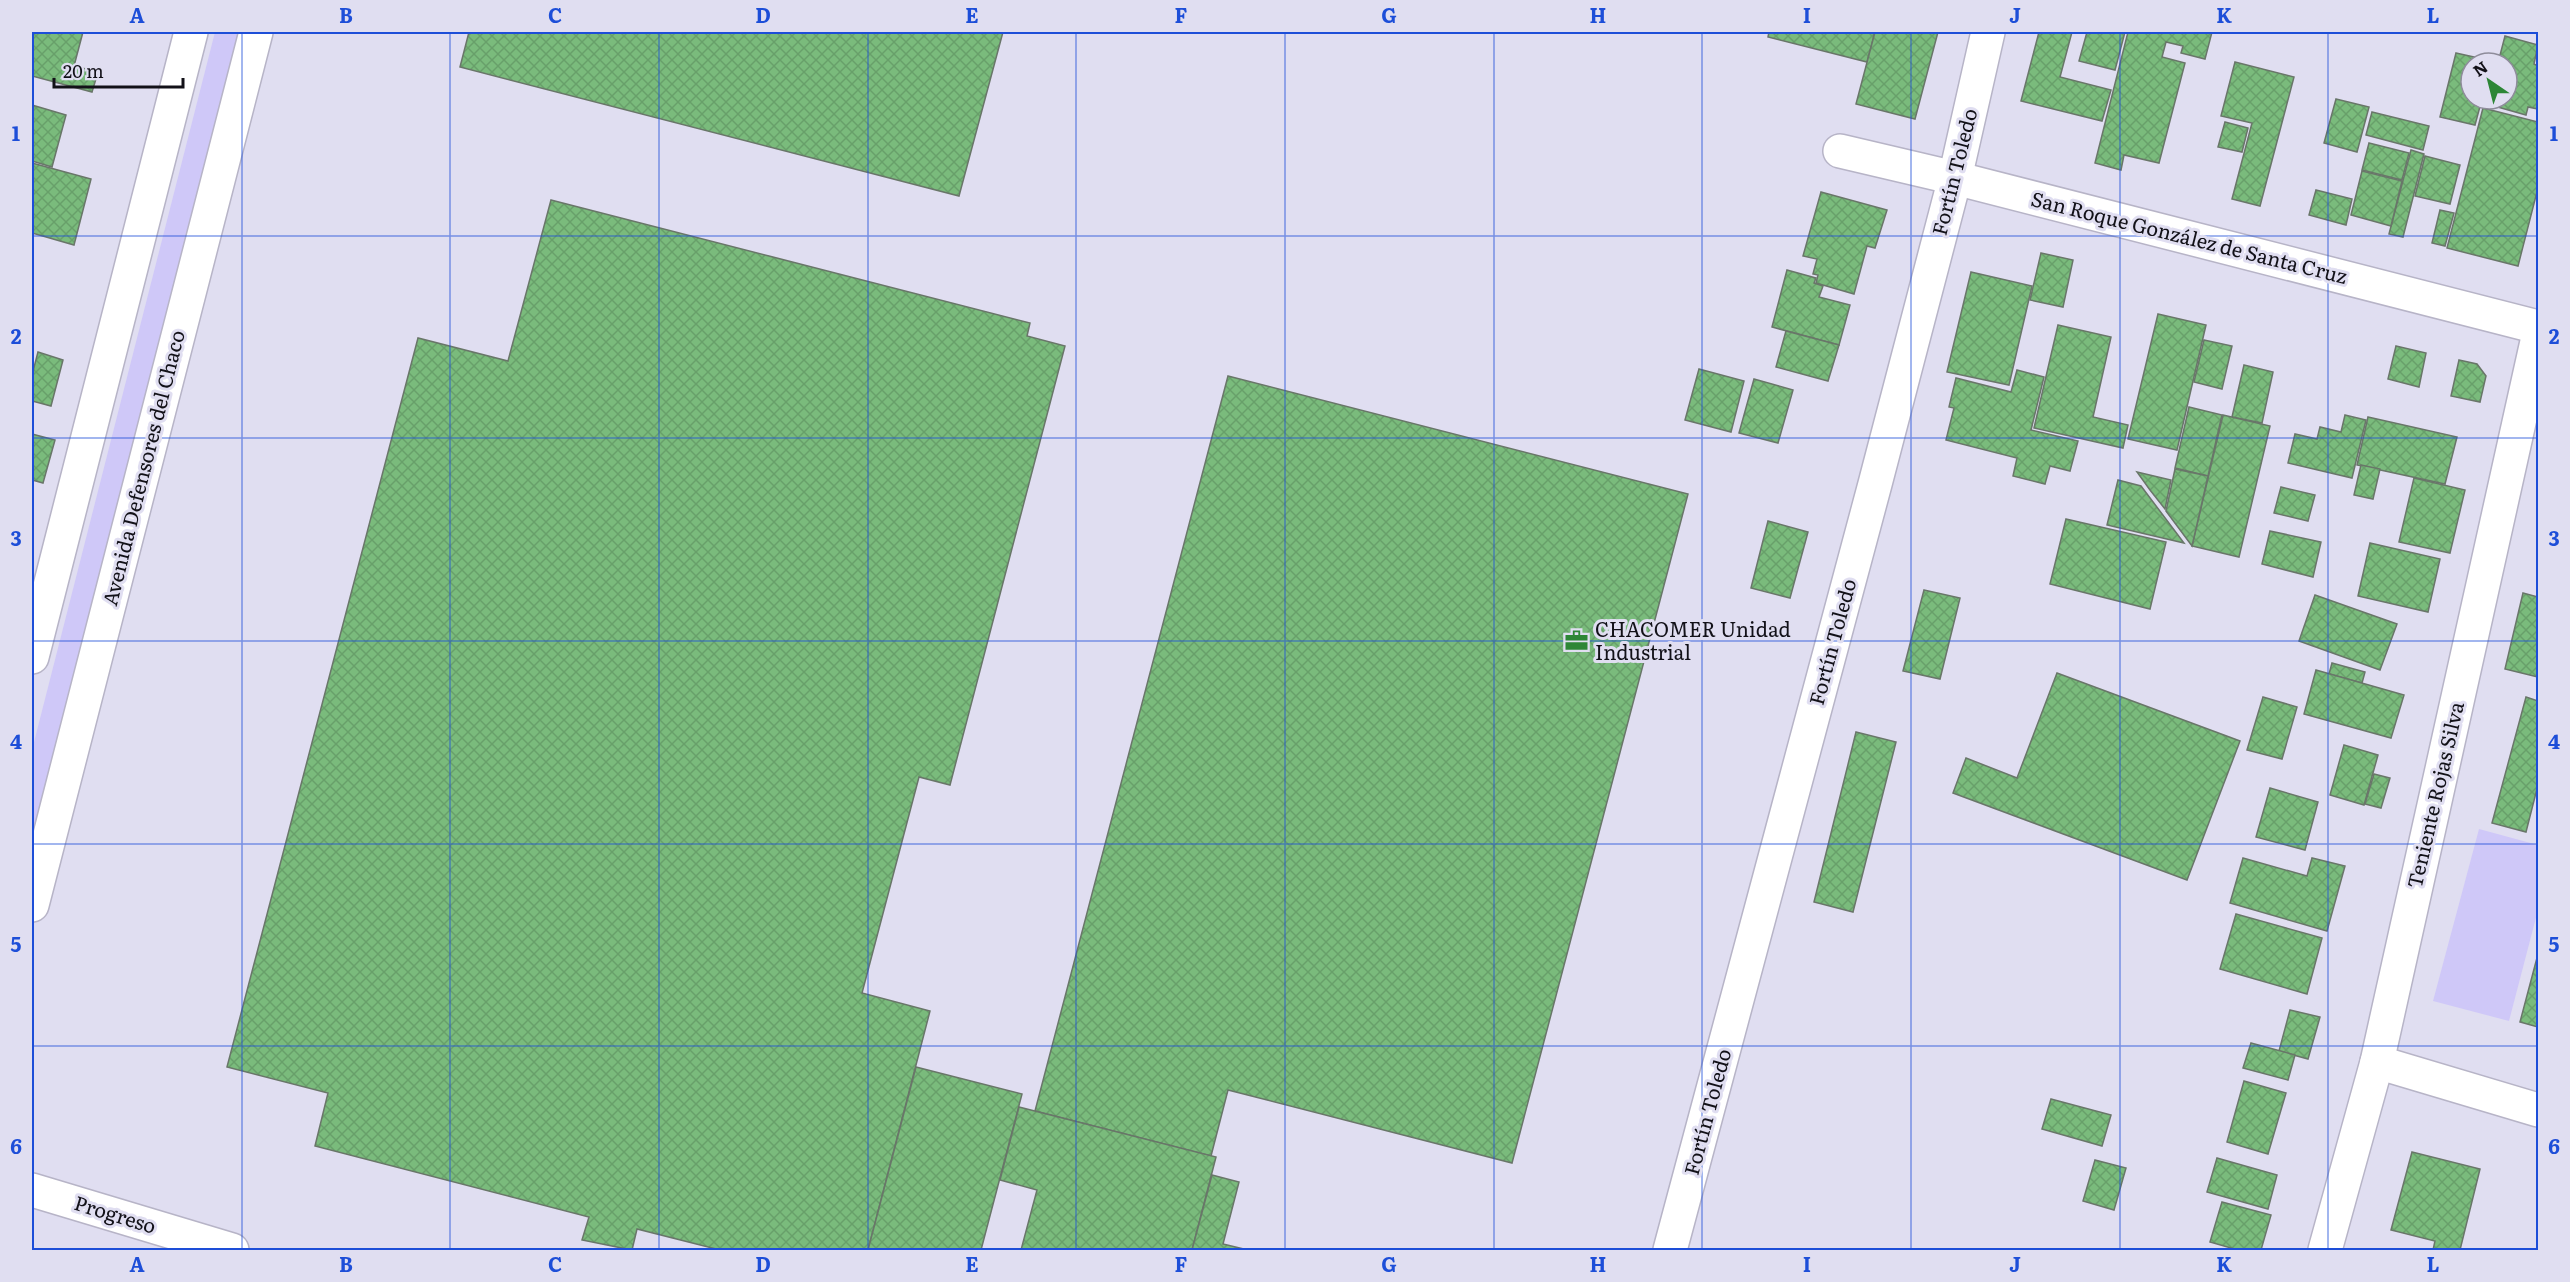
<svg xmlns="http://www.w3.org/2000/svg" width="2570" height="1282" viewBox="0 0 2570 1282" font-family="Literata,serif">
	<style>
		.green { fill: #cfc8f8 }
		.building { fill: url(#building-cross-hatch); stroke: #697669; stroke-width: 1.5 }
		.lines { fill: none; stroke-linecap: round; stroke-linejoin: round }
		.minor-casing { stroke: #b7b4c7; stroke-width: 36 }
		.trunk-casing { stroke: #b7b4c7; stroke-width: 36 }
		.minor { stroke: #fff; stroke-width: 33 }
		.trunk { stroke: #fff; stroke-width: 33 }
		.grid { fill: none; stroke: #1d4ed8; stroke-width: 1.5; stroke-opacity: 0.55 }
		.labels { text-anchor: middle; stroke-width: 6; stroke-linejoin: round; paint-order: stroke }
		.street-label { font-size: 20px; fill: #121118; stroke: #e0def1 }
		.poi-label { font-size: 20px; fill: #121118; stroke: #e0def1; text-anchor: start }
		.neatline { fill: none; stroke: #1d4ed8; stroke-width: 2 }
		.grid-label { font-size: 20px; text-anchor: middle; font-weight: bold; fill: #1d4ed8 }
	</style>
	<defs>
		<pattern id="building-cross-hatch" width="8" height="8" patternUnits="userSpaceOnUse" patternTransform="scale(1.5)"><rect width="8" height="8" fill="#7abb7c"/><path d="M0 0l8 8M0 8l8-8" fill="none" stroke="#68a06a"/></pattern>
	</defs>
	<rect width="100%" height="100%" fill="#e0def1"/>
	<g class="green">
		<polygon points="215,32 239,32 32,841 32,750"/>
		<polygon points="2479,829 2538,845 2538,910 2509,1021 2433,1001"/>
	</g>
	<g class="building">
		<polygon points="32,32 83,32 74,66 98,72 92,92 32,76"/>
		<polygon points="469,32 1003,32 959,196 460,67"/>
		<polygon points="1769,32 1875,32 1867,62 1768,37"/>
		<polygon points="1875,32 1938,32 1915,119 1856,104"/>
		<polygon points="2039,32 2072,32 2060,77 2111,90 2102,121 2021,101"/>
		<polygon points="2087,32 2125,32 2115,70 2079,61"/>
		<polygon points="2128,32 2212,32 2205,59 2181,53 2183,46 2166,42 2162,57 2185,63 2159,163 2124,155 2121,170 2095,163"/>
		<polygon points="2505,36 2538,45 2534,64 2538,66 2538,109 2528,107 2526,115 2487,104 2488,99 2507,99 2507,63 2498,63"/>
		<polygon points="2456,53 2492,61 2471,63 2471,99 2482,99 2475,125 2440,117"/>
		<polygon points="2235,62 2294,77 2260,206 2232,199 2252,123 2221,116"/>
		<polygon points="2336,99 2369,107 2357,152 2324,143"/>
		<polygon points="32,105 66,115 52,167 32,161"/>
		<polygon points="2483,108 2538,122 2538,188 2518,266 2447,248"/>
		<polygon points="2372,112 2429,126 2423,150 2366,135"/>
		<polygon points="2225,122 2248,128 2242,152 2218,147"/>
		<polygon points="2369,143 2409,153 2402,180 2362,170"/>
		<polygon points="2411,150 2424,154 2403,237 2389,234"/>
		<polygon points="2425,156 2460,165 2450,204 2415,196"/>
		<polygon points="32,163 91,179 74,245 32,233"/>
		<polygon points="2362,171 2402,181 2391,226 2351,215"/>
		<polygon points="2316,190 2352,199 2346,225 2309,215"/>
		<polygon points="1821,192 1887,210 1875,248 1867,246 1854,294 1816,283 1818,275 1813,274 1817,259 1803,256"/>
		<polygon points="551,200 1030,323 1027,336 1065,346 950,785 919,777 862,993 930,1011 868,1250 720,1250 637,1229 632,1250 582,1240 589,1217 315,1146 328,1093 227,1067 418,338 508,361"/>
		<polygon points="2440,210 2454,213 2445,246 2432,243"/>
		<polygon points="2041,253 2073,260 2063,307 2030,300"/>
		<polygon points="1787,270 1816,278 1814,283 1823,286 1819,297 1850,305 1839,345 1772,327"/>
		<polygon points="1971,272 2032,286 2009,385 1947,372"/>
		<polygon points="2158,314 2206,325 2177,450 2128,439"/>
		<polygon points="2058,325 2111,337 2093,417 2128,425 2123,448 2034,428"/>
		<polygon points="1786,331 1839,345 1828,381 1776,367"/>
		<polygon points="2204,340 2232,346 2222,389 2194,382"/>
		<polygon points="2396,346 2426,353 2419,387 2388,379"/>
		<polygon points="38,352 63,360 51,406 32,401 32,375"/>
		<polygon points="2459,360 2477,364 2486,376 2480,402 2451,396"/>
		<polygon points="2244,365 2273,372 2262,423 2232,417"/>
		<polygon points="1699,369 1744,381 1731,432 1685,420"/>
		<polygon points="2017,370 2044,377 2031,430 2078,441 2070,471 2050,466 2045,484 2013,476 2017,458 1946,440 1954,408 1949,407 1956,378 2011,392"/>
		<polygon points="1228,376 1688,494 1512,1163 1228,1090 1211,1156 1035,1111"/>
		<polygon points="1754,379 1793,390 1778,443 1739,433"/>
		<polygon points="2189,407 2222,415 2208,476 2175,468"/>
		<polygon points="2223,415 2270,426 2239,557 2192,546"/>
		<polygon points="2345,415 2366,420 2352,478 2288,463 2295,434 2317,439 2320,427 2341,432"/>
		<polygon points="2368,417 2457,437 2445,484 2357,465"/>
		<polygon points="32,434 55,440 43,483 32,480"/>
		<polygon points="2361,465 2380,469 2373,499 2354,495"/>
		<polygon points="2175,469 2208,476 2192,546 2166,511"/>
		<polygon points="2137,472 2171,480 2165,509 2150,490"/>
		<polygon points="2414,478 2465,490 2450,553 2399,542"/>
		<polygon points="2118,480 2141,486 2184,543 2107,525"/>
		<polygon points="2281,487 2315,495 2308,521 2274,513"/>
		<polygon points="2066,519 2166,542 2150,609 2050,584"/>
		<polygon points="1768,521 1808,532 1790,598 1751,588"/>
		<polygon points="2270,531 2321,542 2313,577 2262,564"/>
		<polygon points="2370,543 2440,559 2428,612 2358,596"/>
		<polygon points="1924,590 1960,598 1940,679 1903,671"/>
		<polygon points="2523,593 2538,597 2538,677 2505,669"/>
		<polygon points="2315,595 2397,624 2380,670 2299,641"/>
		<polygon points="2332,663 2365,672 2362,683 2329,674"/>
		<polygon points="2316,670 2404,695 2391,738 2304,714"/>
		<polygon points="2057,673 2240,741 2187,880 1953,793 1966,758 2017,778"/>
		<polygon points="2263,697 2297,707 2282,759 2247,750"/>
		<polygon points="2526,697 2538,701 2538,785 2526,832 2492,823"/>
		<polygon points="1856,732 1896,742 1853,912 1814,902"/>
		<polygon points="2344,745 2378,755 2364,805 2330,795"/>
		<polygon points="2374,774 2390,778 2381,808 2365,804"/>
		<polygon points="2270,788 2318,802 2305,850 2256,837"/>
		<polygon points="2243,858 2307,876 2312,858 2345,866 2327,931 2230,903"/>
		<polygon points="2236,914 2322,938 2307,994 2220,969"/>
		<polygon points="2538,954 2538,1027 2520,1022"/>
		<polygon points="2290,1010 2320,1017 2308,1059 2279,1051"/>
		<polygon points="2251,1043 2295,1055 2288,1080 2243,1068"/>
		<polygon points="916,1067 1022,1094 981,1250 868,1250"/>
		<polygon points="2244,1081 2286,1093 2268,1154 2227,1142"/>
		<polygon points="2051,1099 2111,1115 2102,1146 2042,1129"/>
		<polygon points="1019,1107 1216,1157 1192,1250 1021,1250 1037,1190 1000,1180"/>
		<polygon points="2412,1152 2480,1169 2460,1250 2433,1250 2435,1241 2391,1230"/>
		<polygon points="2217,1158 2277,1175 2268,1209 2207,1192"/>
		<polygon points="2095,1160 2126,1168 2114,1210 2083,1201"/>
		<polygon points="1212,1175 1239,1182 1223,1244 1248,1250 1192,1250"/>
		<polygon points="2222,1202 2271,1215 2261,1250 2238,1250 2210,1242"/>
	</g>
	<g class="lines">
		<defs>
			<g id="minor">
				<polyline points="1840,151 1955,178 2538,327"/>
				<polyline points="2377,1062 2538,1110"/>
				<polyline points="32,1190 232,1250"/>
				<polyline points="1670,1250 1875,484 1955,178 1988,32"/>
				<polyline points="2325,1250 2377,1062 2538,337"/>
			</g>
			<g id="trunk">
				<polyline points="32,657 191,32"/>
				<polyline points="32,905 256,32"/>
			</g>
		</defs>
		<use href="#minor" class="minor-casing"/>
		<use href="#trunk" class="trunk-casing"/>
		<use href="#minor" class="minor"/>
		<use href="#trunk" class="trunk"/>
	</g>
	<path class="grid" d="M 242,32 L 242,1250M 450,32 L 450,1250M 659,32 L 659,1250M 868,32 L 868,1250M 1076,32 L 1076,1250M 1285,32 L 1285,1250M 1494,32 L 1494,1250M 1702,32 L 1702,1250M 1911,32 L 1911,1250M 2120,32 L 2120,1250M 2328,32 L 2328,1250M 32,236 L 2538,236M 32,438 L 2538,438M 32,641 L 2538,641M 32,844 L 2538,844M 32,1046 L 2538,1046"/>
	<defs>
		<symbol id="office-bare" viewBox="-9 -9 18 18"><path d="M-6-3h4V-5.5h4V-3h4V5H-6ZM-1-4.5V-3h2v-1.5ZM-6 0V1H6V0Z" fill="#2d8636" stroke="#e0def1" stroke-width="2.5" paint-order="stroke"/></symbol>
	</defs>
	<g fill-rule="evenodd">
		<use href="#office-bare" x="1560" y="624" width="33" height="33"/>
	</g>
	<g class="labels">
		<g class="street-label">
			<text transform="translate(1955 172) rotate(-76)" y="7">Fortín Toledo</text>
			<text transform="translate(2189 238) rotate(14)" y="7">San Roque González de Santa Cruz</text>
			<text transform="translate(144 468) rotate(-76)" y="7">Avenida Defensores del Chaco</text>
			<text transform="translate(1833 642) rotate(-75)" y="7">Fortín Toledo</text>
			<text transform="translate(2436 795) rotate(-77)" y="7">Teniente Rojas Silva</text>
			<text transform="translate(1708 1112) rotate(-75)" y="7">Fortín Toledo</text>
			<text transform="translate(115 1215) rotate(17)" y="7">Progreso</text>
		</g>
		<g class="poi-label">
			<text x="1595" y="637">CHACOMER Unidad<tspan x="1595" dy="23">Industrial</tspan></text>
		</g>
	</g>
	<rect width="2570" height="1282" fill="none" stroke="#e0def1" stroke-width="66"/>
	<g transform="translate(2489 81) rotate(325)"><circle r="28" fill="#e0def1" stroke="#8e8c9a" stroke-width="1.5"/>
	<path d="M0-4.5L10 22L0 15L-10 22Z" fill="#2d8636"/>
	<text y="-9" font-size="16" font-weight="bold" text-anchor="middle" fill="#121118">N</text>
	</g>
	<path d="M54 78v9h129v-9" fill="none" stroke="#121118" stroke-width="3"/>
	<text x="63" y="78" font-size="18" fill="#121118" stroke="#e0def1" stroke-width="4.5" paint-order="stroke">20 m</text>
	<rect x="33" y="33" width="2504" height="1216" class="neatline"/>
	<g class="grid-label">
		<text x="137" y="23">A</text>
		<text x="346" y="23">B</text>
		<text x="555" y="23">C</text>
		<text x="763" y="23">D</text>
		<text x="972" y="23">E</text>
		<text x="1181" y="23">F</text>
		<text x="1389" y="23">G</text>
		<text x="1598" y="23">H</text>
		<text x="1807" y="23">I</text>
		<text x="2015" y="23">J</text>
		<text x="2224" y="23">K</text>
		<text x="2433" y="23">L</text>
		<text x="16" y="141">1</text>
		<text x="2554" y="141">1</text>
		<text x="16" y="344">2</text>
		<text x="2554" y="344">2</text>
		<text x="16" y="546">3</text>
		<text x="2554" y="546">3</text>
		<text x="16" y="749">4</text>
		<text x="2554" y="749">4</text>
		<text x="16" y="952">5</text>
		<text x="2554" y="952">5</text>
		<text x="16" y="1154">6</text>
		<text x="2554" y="1154">6</text>
		<text x="137" y="1272">A</text>
		<text x="346" y="1272">B</text>
		<text x="555" y="1272">C</text>
		<text x="763" y="1272">D</text>
		<text x="972" y="1272">E</text>
		<text x="1181" y="1272">F</text>
		<text x="1389" y="1272">G</text>
		<text x="1598" y="1272">H</text>
		<text x="1807" y="1272">I</text>
		<text x="2015" y="1272">J</text>
		<text x="2224" y="1272">K</text>
		<text x="2433" y="1272">L</text>
	</g>
</svg>
